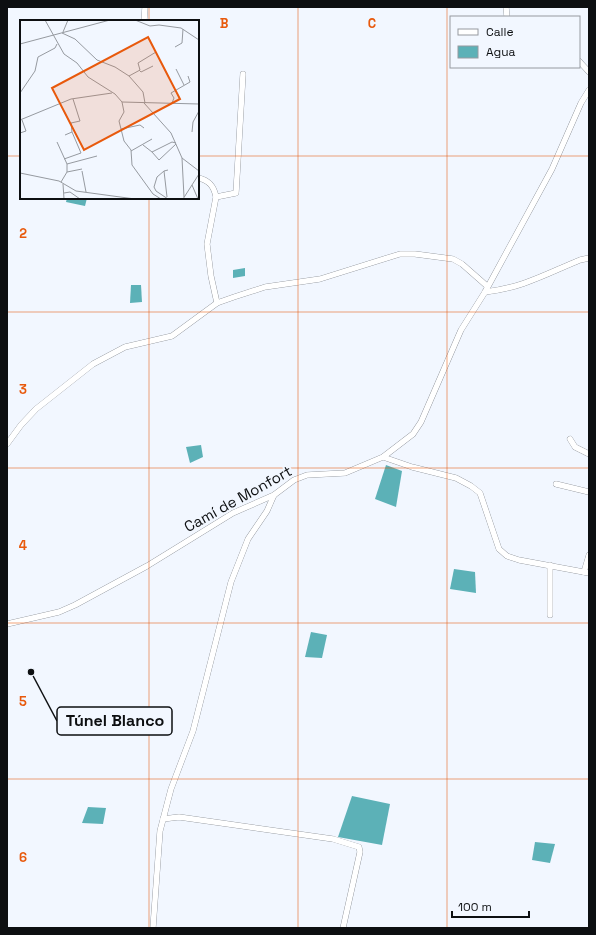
<svg xmlns="http://www.w3.org/2000/svg" width="596" height="935" viewBox="0 0 596 935" font-family="'Space Grotesk',sans-serif">
	<style>
		.water { fill: #5cb1b7 }
		.lines { fill: none; stroke-linecap: round; stroke-linejoin: round }
		.minor-casing { stroke: #747980; stroke-width: 6 }
		.minor { stroke: #fff; stroke-width: 5.5 }
		.grid { fill: none; stroke: #e8590c; stroke-width: 1; stroke-opacity: 0.55 }
		.labels { text-anchor: middle; stroke-width: 4; stroke-linejoin: round; paint-order: stroke }
		.street-label { font-size: 15px; fill: #0d0f11; stroke: #f2f7ff }
		.inset-road { fill: none; stroke: #969aa0; stroke-width: 1 }
		.view { fill: #e8590c; fill-opacity: 0.15; stroke: #e8590c; stroke-width: 2 }
		.inset-edge { fill: none; stroke: #0d0f11; stroke-width: 2 }
		.grid-label { font-size: 13px; text-anchor: middle; font-weight: bold; fill: #e8590c; stroke: #f2f7ff; stroke-width: 4; stroke-linejoin: round; paint-order: stroke }
		.leader { fill: none; stroke: #0d0f11; stroke-width: 1.5 }
		.callout-dot { fill: #0d0f11; stroke: #f2f7ff; stroke-width: 1.5 }
		.callout { fill: #f2f7ff; stroke: #0d0f11; stroke-width: 1.5 }
		.callout-label { font-size: 16px; text-anchor: middle; font-weight: bold; fill: #0d0f11 }
	</style>
	<rect width="100%" height="100%" fill="#f2f7ff"/>
	<g class="water">
		<polygon points="67,198 87,198 85,206 66,202"/>
		<polygon points="245,268 245,276 233,278 233,270"/>
		<polygon points="131,285 141,285 142,302 130,303"/>
		<polygon points="201,445 203,457 190,463 186,447"/>
		<polygon points="386,465 402,471 396,507 375,499"/>
		<polygon points="454,569 475,572 476,593 450,589"/>
		<polygon points="311,632 327,635 322,658 305,657"/>
		<polygon points="352,796 390,804 382,845 338,837"/>
		<polygon points="88,807 106,808 103,824 82,823"/>
		<polygon points="535,842 555,844 550,863 532,860"/>
	</g>
	<g class="lines">
		<defs>
			<g id="minor">
				<polyline points="506,7 507,17"/>
				<polyline points="144,21 145,7"/>
				<polyline points="579,61 589,72"/>
				<path d="M 198,178 C 209,180 214,186 216,197 L 207,244 L 211,276 L 217,303"/>
				<polyline points="216,197 236,193 243,74"/>
				<path d="M 485,292 C 522,288 546,274 580,260 L 589,258"/>
				<polyline points="570,439 575,447 589,454"/>
				<polyline points="7,444 21,425 36,409 93,364 125,347 172,336 217,303 234,297 265,287 320,279 400,254 415,254 453,259 462,264 487,286"/>
				<polyline points="383,457 412,467 456,478 471,486 480,493 499,549 507,556 519,560 589,573"/>
				<polyline points="556,484 589,492"/>
				<polyline points="584,572 589,555"/>
				<polyline points="550,615 550,565"/>
				<polyline points="7,624 59,612 75,605 147,566 233,513 274,495 294,480 307,475 345,473 383,457 413,434 421,422 461,330 485,292 552,169 581,103 589,90"/>
				<polyline points="163,819 179,817 333,839 359,847 360,852 343,928"/>
				<polyline points="153,928 160,831 171,789 193,731 231,582 248,539 267,511 274,495"/>
			</g>
		</defs>
		<use href="#minor" class="minor-casing"/>
		<use href="#minor" class="minor"/>
	</g>
	<path class="grid" d="M 149,7 L 149,21M 298,7 L 298,928M 447,7 L 447,928M 7,156 L 21,156M 198,156 L 589,156M 149,198 L 149,928M 7,312 L 589,312M 7,468 L 589,468M 7,623 L 589,623M 7,779 L 589,779"/>
	<g class="labels">
		<g class="street-label">
			<text transform="translate(238 499) rotate(-29)" y="5">Camí de Monfort</text>
		</g>
	</g>
	<g transform="translate(20 20)">
		<rect width="179" height="179" fill="#f2f7ff"/>
		<path class="inset-road" d="M 25,0 L 44,34 L 57,43 L 68,57 L 95,74 L 102,82 L 104,92 L 99,101 L 104,121 L 111,130 L 112,145 L 133,174 L 141,179M 115,0 L 130,6 L 139,5 L 161,8 L 179,20M 43,12 L 48,0M 42,13 L 55,19 L 77,40 L 95,47 L 109,56 L 123,72 L 125,83M 0,24 L 90,0M 155,27 L 162,23 L 163,9M 156,49 L 164,65M 119,50 L 121,52 L 133,46M 109,56 L 120,50 L 118,43 L 136,32M 0,73 L 15,51 L 18,37 L 35,28 L 37,24M 102,82 L 179,84M 124,83 L 151,113 L 162,138 L 179,151M 152,83 L 154,78 L 151,73 L 170,62 L 168,56M 0,100 L 51,79 L 92,73M 101,109 L 120,105 L 124,108M 172,112 L 173,102 L 179,91M 0,113 L 6,111 L 2,100M 45,115 L 52,112 L 51,103 L 60,101 L 53,79M 37,122 L 47,144 L 47,152 L 41,162M 123,125 L 132,132 L 152,122 L 156,123M 111,131 L 132,119M 132,132 L 139,140 L 156,124M 162,138 L 164,177M 44,139 L 61,133 L 52,112M 47,144 L 77,136M 62,151 L 66,172M 144,151 L 137,157 L 134,167 L 136,171 L 148,179M 47,152 L 62,149M 0,153 L 39,161 L 56,171 L 115,179M 43,164 L 44,179M 172,165 L 178,179M 44,173 L 50,172 L 60,179M 147,177 L 144,151 L 148,150M 163,179 L 179,154"/>
		<path class="view" d="M 128,17 L 160,79 L 64,130 L 32,68 Z"/>
		<rect width="179" height="179" class="inset-edge"/>
	</g>
	<g class="grid-label">
		<text x="224" y="28">B</text>
		<text x="372" y="28">C</text>
		<text x="23" y="238">2</text>
		<text x="23" y="394">3</text>
		<text x="23" y="550">4</text>
		<text x="23" y="706">5</text>
		<text x="23" y="862">6</text>
	</g>
	<path class="leader" d="M31 672L57 721"/>
	<circle class="callout-dot" cx="31" cy="672" r="4"/>
	<rect class="callout" x="57" y="707" width="115" height="28" rx="4"/>
	<g class="callout-label">
		<text x="115" y="726">Túnel Blanco</text>
	</g>
	<rect width="596" height="935" fill="none" stroke="#0d0f11" stroke-width="16"/>
	<rect x="450" y="16" width="130" height="52" fill="#f2f7ff" stroke="#969aa0"/>
	<rect x="458" y="29" width="20" height="6" fill="#ffffff" stroke="#969aa0"/>
	<text x="486" y="36" font-size="12" fill="#0d0f11">Calle</text>
	<rect x="458" y="46" width="20" height="12" fill="#5cb1b7" stroke="#969aa0"/>
	<text x="486" y="56" font-size="12" fill="#0d0f11">Agua</text>
	<path d="M452 911v6h77v-6" fill="none" stroke="#0d0f11" stroke-width="2"/>
	<text x="458" y="911" font-size="12" fill="#0d0f11" stroke="#f2f7ff" stroke-width="3" paint-order="stroke">100 m</text>
</svg>
